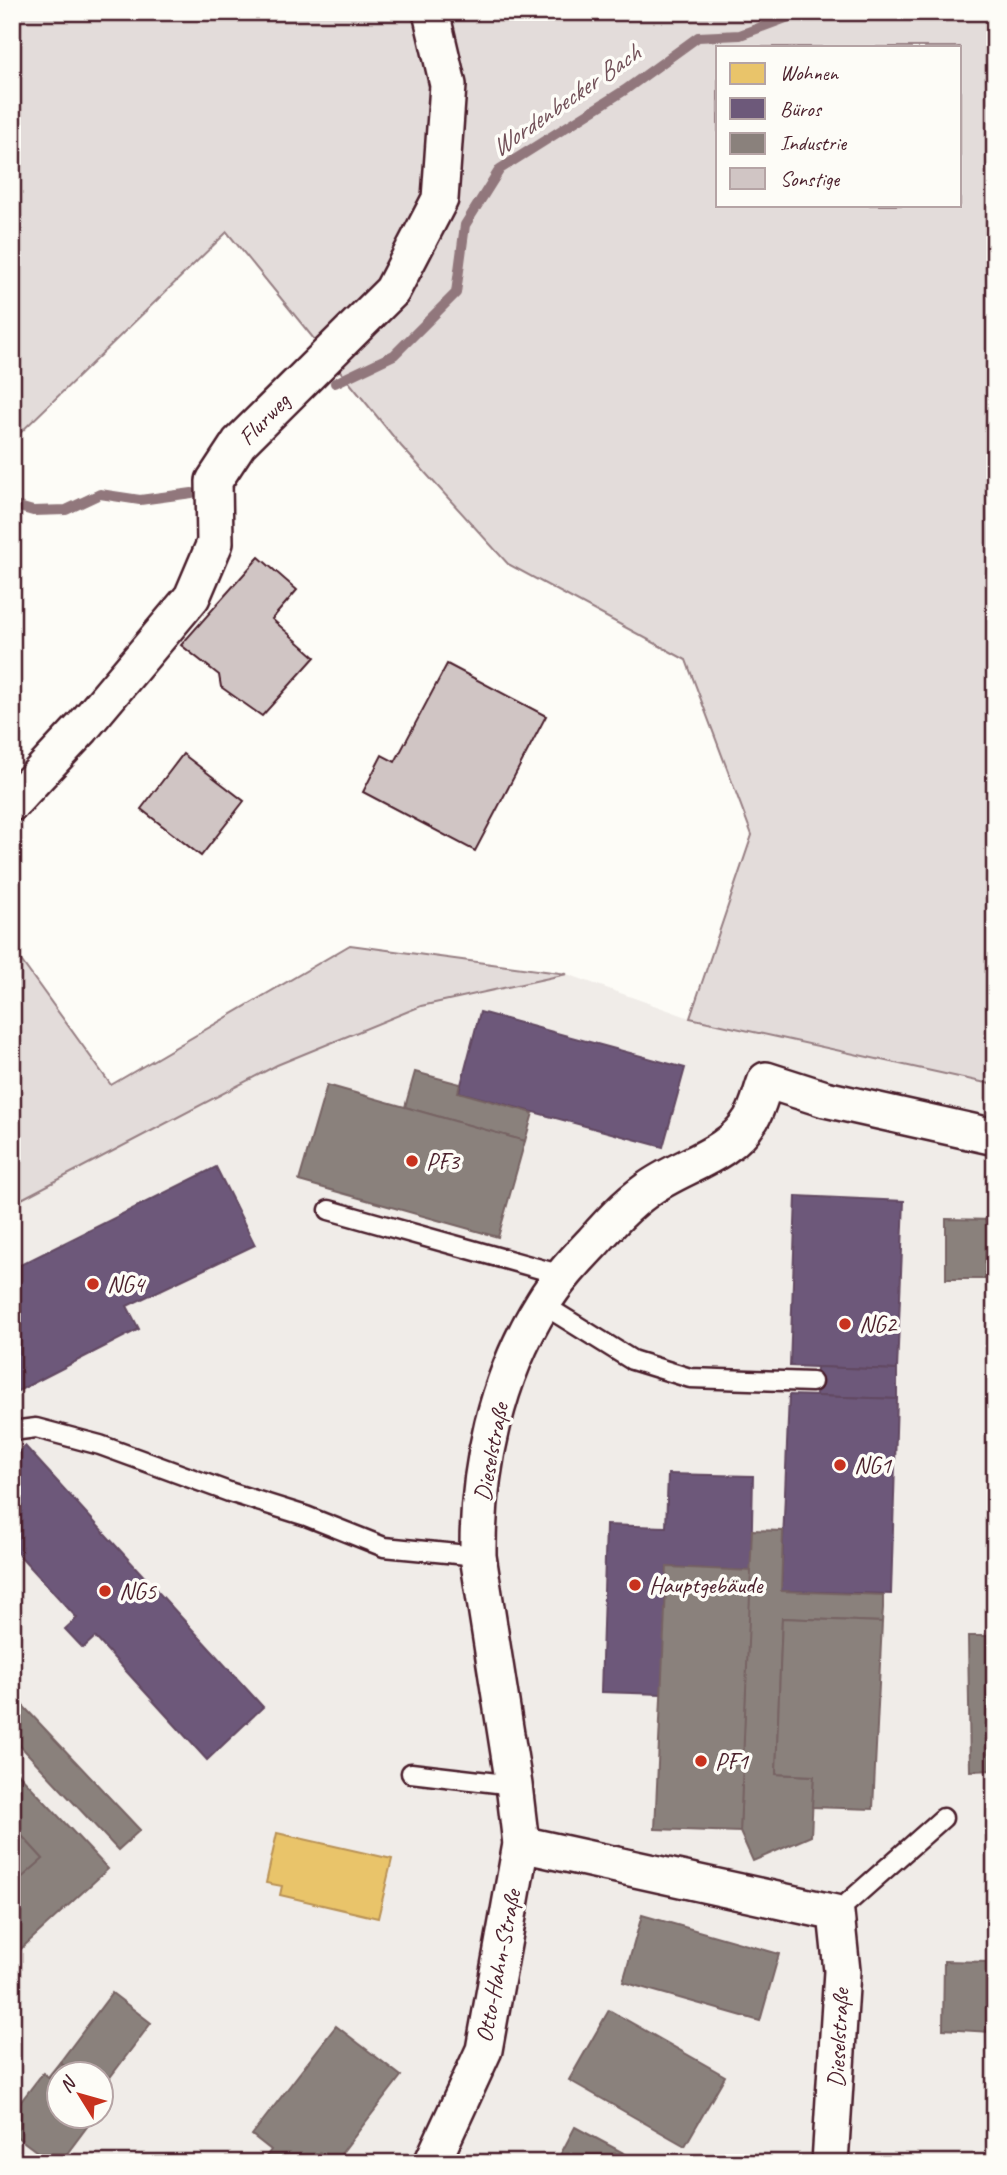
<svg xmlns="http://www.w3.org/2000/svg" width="1007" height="2175" viewBox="0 0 1007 2175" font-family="Caveat,sans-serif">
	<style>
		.built { fill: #f0ece8; fill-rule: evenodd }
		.green { fill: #e3dcda; stroke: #967e82; stroke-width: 2; fill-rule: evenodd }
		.homes { fill: #e9c46a; stroke: #b99257; stroke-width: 2 }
		.offices { fill: #6d597a; stroke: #624862; stroke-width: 2 }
		.industry { fill: #8a817c; stroke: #776464; stroke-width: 2 }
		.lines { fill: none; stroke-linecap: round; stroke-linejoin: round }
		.stream { stroke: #91777b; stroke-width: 10 }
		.building { fill: #d0c5c4; stroke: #4a1f2b; stroke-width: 2 }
		.service-casing { stroke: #4a1f2b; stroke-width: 23 }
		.minor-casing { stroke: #4a1f2b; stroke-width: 40 }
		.service { stroke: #fdfcf7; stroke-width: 18 }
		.minor { stroke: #fdfcf7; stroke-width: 35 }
		.poi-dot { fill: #c8321e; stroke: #fdfcf7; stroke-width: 2.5 }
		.labels { text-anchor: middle; stroke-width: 7; stroke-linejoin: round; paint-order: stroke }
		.street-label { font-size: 24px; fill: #4a1f2b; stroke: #fdfcf7 }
		.poi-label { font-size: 24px; fill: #4a1f2b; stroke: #fdfcf7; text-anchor: start }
		.water-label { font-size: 26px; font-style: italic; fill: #73525a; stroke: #fdfcf7 }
	</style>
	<rect width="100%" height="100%" fill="#fdfcf7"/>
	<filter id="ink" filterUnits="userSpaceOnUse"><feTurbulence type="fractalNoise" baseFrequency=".0143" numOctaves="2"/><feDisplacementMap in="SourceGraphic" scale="14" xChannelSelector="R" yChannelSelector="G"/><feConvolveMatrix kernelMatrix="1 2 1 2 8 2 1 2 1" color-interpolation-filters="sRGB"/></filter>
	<g filter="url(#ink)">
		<path class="built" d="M 567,974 L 690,1018 L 995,1085 L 995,2163 L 12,2163 L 12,1204 L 277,1065 L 421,1006 ZM 60,2074 L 102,2074 L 102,2116 L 60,2116 Z"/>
		<g class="green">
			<path d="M 12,12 L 995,12 L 995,1085 L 690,1018 L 752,835 L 686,660 L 508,564 L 401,446 L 227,232 L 12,441 ZM 718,47 L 960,47 L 960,205 L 718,205 Z"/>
			<polygon points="350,945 567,974 421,1006 277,1065 12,1204 12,948 111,1085"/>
		</g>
		<polygon class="homes" points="277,1833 392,1859 378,1918 280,1895 282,1886 266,1883"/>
		<g class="offices">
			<polygon points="480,1012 685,1068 663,1147 459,1092"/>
			<polygon points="216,1167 255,1245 127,1306 139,1329 12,1394 12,1269"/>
			<polygon points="796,1196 904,1201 897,1370 790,1366"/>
			<polygon points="817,1367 897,1370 897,1399 816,1396"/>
			<polygon points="789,1395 897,1399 891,1594 781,1591"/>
			<polygon points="25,1446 263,1707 207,1760 95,1637 83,1648 65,1629 77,1618 12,1547 12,1458"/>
			<polygon points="668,1474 753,1476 751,1571 667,1567 662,1694 601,1692 606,1525 666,1527"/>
		</g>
		<g class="industry">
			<polygon points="415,1072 460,1084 458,1092 533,1113 525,1141 405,1107"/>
			<polygon points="327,1085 525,1141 498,1237 299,1181"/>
			<polygon points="946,1219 995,1220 995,1279 946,1279"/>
			<polygon points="752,1530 783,1531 781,1591 883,1595 883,1608 882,1622 782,1618 776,1774 814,1776 811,1836 753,1861 740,1832"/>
			<polygon points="667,1567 751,1571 740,1832 655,1829"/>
			<polygon points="782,1618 882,1622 873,1809 812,1807 814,1776 776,1774"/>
			<polygon points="968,1636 995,1636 995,1770 970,1771"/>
			<polygon points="12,1694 140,1830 118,1850 12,1737"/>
			<polygon points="16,1771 108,1869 12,1957 12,1886 43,1859 12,1825 12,1774"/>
			<polygon points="12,1825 43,1859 12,1886"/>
			<polygon points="995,1870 995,2032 990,2032 991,1871"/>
			<polygon points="642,1915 779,1954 760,2021 623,1982"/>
			<polygon points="944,1961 990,1962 990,2032 943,2029"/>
			<polygon points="112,1993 151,2023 102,2088 102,2074 74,2074 60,2062"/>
			<polygon points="609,2010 725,2076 685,2146 569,2080"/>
			<polygon points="336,2026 401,2076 334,2163 261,2163 271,2150 252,2135"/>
			<polygon points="60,2062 74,2074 60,2074 60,2086 48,2077"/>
			<polygon points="43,2073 60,2086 60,2116 95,2116 60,2163 52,2163 12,2133 12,2113"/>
			<polygon points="575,2127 642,2163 556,2163"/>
		</g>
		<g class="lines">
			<g class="stream">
				<polyline points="335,383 394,355 456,293 465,225 500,169 625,90 698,37 740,35 802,12"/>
				<polyline points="12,505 33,511 66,510 100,494 140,500 192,493"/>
			</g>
		</g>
		<g class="building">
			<polygon points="259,557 297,590 272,619 315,657 262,716 221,687 219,675 181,645"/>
			<polygon points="447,664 546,716 475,851 363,792 382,755 395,762"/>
			<polygon points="183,754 244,801 201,856 141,809"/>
		</g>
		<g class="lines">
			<defs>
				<g id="service">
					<polyline points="329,1210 562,1275"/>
					<polyline points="542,1304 632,1360 690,1378 812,1382"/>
					<polyline points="12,1431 36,1428 100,1445 229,1492 306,1516 384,1547 478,1556"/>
					<polyline points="411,1773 514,1785"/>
					<polyline points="836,1913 943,1818"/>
				</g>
				<g id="minor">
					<polyline points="12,803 82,728 192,597 215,543 214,481 239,443 392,291 440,199 448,85 431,12"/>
					<polyline points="521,1844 836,1913 842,1971 830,2163"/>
					<path d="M 432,2163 L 484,2050 L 521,1844 L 514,1785 L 478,1556 C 477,1469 496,1378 543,1303 C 557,1280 575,1261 593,1242 C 610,1223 626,1205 647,1190 C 680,1165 728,1157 751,1119 C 758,1108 761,1093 766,1080 L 825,1099 L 995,1137"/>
				</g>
			</defs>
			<use href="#service" class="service-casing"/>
			<use href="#minor" class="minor-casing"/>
			<use href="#service" class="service"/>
			<use href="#minor" class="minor"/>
		</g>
	</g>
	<g class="poi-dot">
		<circle cx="412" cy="1161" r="7"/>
		<circle cx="93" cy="1284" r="7"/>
		<circle cx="845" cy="1324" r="7"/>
		<circle cx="840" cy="1465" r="7"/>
		<circle cx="635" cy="1585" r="7"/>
		<circle cx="105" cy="1591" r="7"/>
		<circle cx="701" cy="1761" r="7"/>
	</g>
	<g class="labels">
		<g class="street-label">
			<text transform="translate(264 419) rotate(-46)" y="8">Flurweg</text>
			<text transform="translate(491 1452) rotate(-79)" y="8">Dieselstraße</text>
			<text transform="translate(498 1966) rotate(-79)" y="8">Otto-Hahn-Straße</text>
			<text transform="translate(838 2038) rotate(-87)" y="8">Dieselstraße</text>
		</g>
		<g class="poi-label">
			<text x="426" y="1169">PF3</text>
			<text x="107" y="1292">NG4</text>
			<text x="859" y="1332">NG2</text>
			<text x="854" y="1473">NG1</text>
			<text x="649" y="1593">Hauptgebäude</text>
			<text x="119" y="1599">NG5</text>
			<text x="715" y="1769">PF1</text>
		</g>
		<g class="water-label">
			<text transform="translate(565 100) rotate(-35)" y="9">Wordenbecker Bach</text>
		</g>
	</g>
	<rect width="1007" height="2175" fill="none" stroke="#fdfcf7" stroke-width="42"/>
	<rect x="21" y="21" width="965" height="2133" fill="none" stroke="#4a1f2b" stroke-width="2.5" filter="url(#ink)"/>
	<rect x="716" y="46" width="245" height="161" fill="#fdfcf7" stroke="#b5a4a5" stroke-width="2"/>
	<rect x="730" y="63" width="35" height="21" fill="#e9c46a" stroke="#b5a4a5" stroke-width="2"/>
	<text x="780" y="80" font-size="21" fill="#4a1f2b">Wohnen</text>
	<rect x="730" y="98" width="35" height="21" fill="#6d597a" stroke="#b5a4a5" stroke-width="2"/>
	<text x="780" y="116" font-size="21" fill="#4a1f2b">Büros</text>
	<rect x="730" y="133" width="35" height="21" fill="#8a817c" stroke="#b5a4a5" stroke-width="2"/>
	<text x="780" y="150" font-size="21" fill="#4a1f2b">Industrie</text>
	<rect x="730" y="168" width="35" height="21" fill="#d0c5c4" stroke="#b5a4a5" stroke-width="2"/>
	<text x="780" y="186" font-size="21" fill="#4a1f2b">Sonstige</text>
	<g transform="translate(80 2095) rotate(307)"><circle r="33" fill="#fdfcf7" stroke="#b5a4a5" stroke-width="2"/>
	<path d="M0-5L12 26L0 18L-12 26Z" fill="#c8321e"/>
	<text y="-10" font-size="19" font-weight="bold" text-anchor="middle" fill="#4a1f2b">N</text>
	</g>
</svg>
